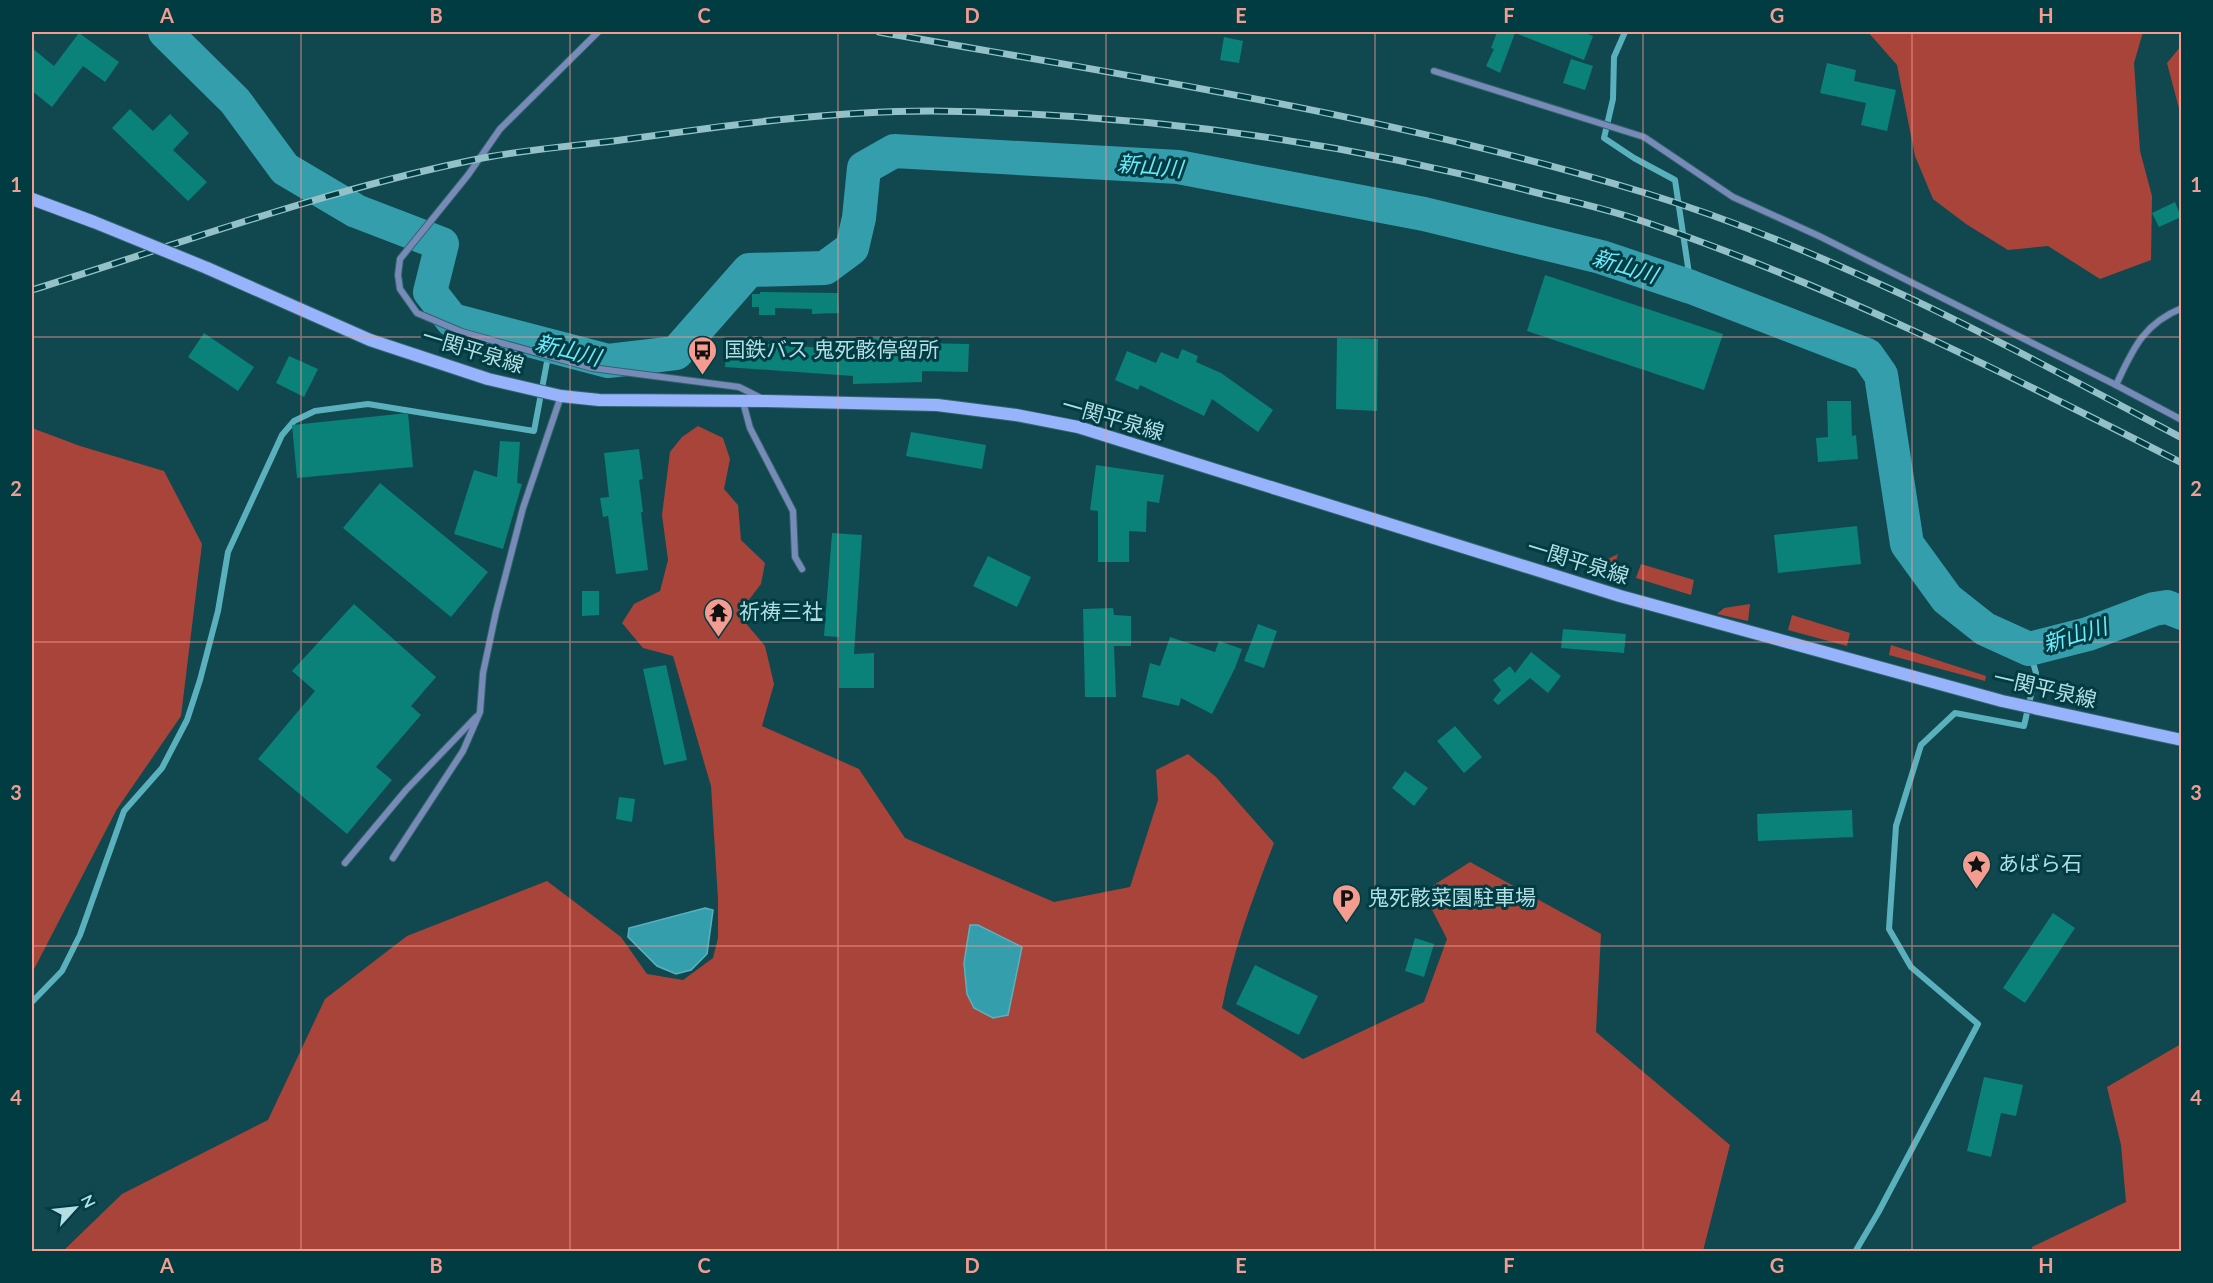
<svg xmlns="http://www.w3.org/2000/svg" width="2213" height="1283" viewBox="0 0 2213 1283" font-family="Lato,'Noto Sans JP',sans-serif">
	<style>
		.green { fill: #a9443b }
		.water { fill: #359eac; stroke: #5ab1bd; stroke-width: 1.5 }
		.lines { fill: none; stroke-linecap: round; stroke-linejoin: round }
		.stream { stroke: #5ab1bd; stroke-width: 6 }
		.river { stroke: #359eac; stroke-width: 34 }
		.building { fill: #0a8179 }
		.street-casing { stroke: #31656c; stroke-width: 8 }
		.secondary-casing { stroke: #31656c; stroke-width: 14 }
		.street { stroke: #788ab7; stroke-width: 6 }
		.secondary { stroke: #97b3fb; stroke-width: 12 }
		.rail-casing { stroke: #93c1c7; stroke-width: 7 }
		.rail { stroke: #013c43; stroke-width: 4.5; stroke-dasharray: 14; stroke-linecap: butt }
		.secondary-bridge-casing { stroke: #31656c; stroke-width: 14; stroke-linecap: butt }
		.secondary-bridge { stroke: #97b3fb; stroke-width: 12 }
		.grid { fill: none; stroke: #f59c91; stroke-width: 1.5; stroke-opacity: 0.55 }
		.labels { text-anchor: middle; stroke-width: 6; stroke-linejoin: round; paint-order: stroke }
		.poi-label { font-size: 21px; fill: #b2dee4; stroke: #013c43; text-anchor: start }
		.street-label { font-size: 21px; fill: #b2dee4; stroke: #013c43 }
		.water-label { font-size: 22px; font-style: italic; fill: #6ce9fb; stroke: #013c43 }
		.neatline { fill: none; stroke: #f59c91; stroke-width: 2 }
		.grid-label { font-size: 20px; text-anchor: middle; font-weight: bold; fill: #f59c91 }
	</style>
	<rect width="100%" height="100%" fill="#11474e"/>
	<g class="green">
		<polygon points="1868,32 2143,32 2134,63 2140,151 2152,196 2151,260 2100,279 2048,246 2008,250 1966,224 1933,199 1915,156 1897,65"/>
		<polygon points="2181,46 2181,116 2167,63"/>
		<path d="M 698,426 L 723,438 L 730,459 L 724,489 L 738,505 L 741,540 L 765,563 L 761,584 L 738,614 L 765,646 L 774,684 L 762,726 L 859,769 L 905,838 L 1054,902 L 1130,887 L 1158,800 L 1156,770 L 1188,754 L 1216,777 L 1274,843 C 1253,897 1233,951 1222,1008 L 1303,1059 L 1424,1002 L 1447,939 L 1423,892 L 1470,862 L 1601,934 L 1596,1032 L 1730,1145 L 1703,1251 L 62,1252 L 122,1194 L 268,1120 L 325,999 L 407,936 L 547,881 L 621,937 L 647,974 L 683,980 L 713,958 L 718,938 L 718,899 L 711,786 L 673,656 L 643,648 L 622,623 L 634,604 L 660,591 L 668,560 L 662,515 L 670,452 L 682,437 Z"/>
		<polygon points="32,428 80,446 164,471 202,544 181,716 117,809 32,973"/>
		<polygon points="1618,554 1612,574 1592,567"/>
		<polygon points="1641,564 1694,580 1691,595 1636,578"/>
		<polygon points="1750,604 1748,621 1717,614 1724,608"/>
		<polygon points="1792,615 1850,633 1847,646 1788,630"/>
		<polygon points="1891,645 1986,676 1985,681 1889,655"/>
		<polygon points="2181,1044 2181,1251 2033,1251 2032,1247 2126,1202 2121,1145 2107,1087"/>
	</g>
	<g class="water">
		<polygon points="705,908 713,910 707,954 691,970 676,974 657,966 628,937 629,928"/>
		<polygon points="970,925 978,925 1022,947 1008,1015 993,1018 974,1008 967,994 964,963"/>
	</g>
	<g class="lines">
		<g class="stream">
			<polyline points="1625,32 1614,57 1613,99 1604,138 1634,158 1675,180 1691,287"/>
			<polyline points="32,1002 62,971 80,935 124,811 162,768 187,720 200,680 218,611 228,552 282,435 294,421 315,411 368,404 534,431 550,346"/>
			<polyline points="1855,1252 1878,1213 1978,1024 1911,967 1889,929 1896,826 1921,745 1955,713 2024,726 2036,673 2029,649"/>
		</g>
		<polyline class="river" points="165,32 235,101 285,169 356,211 442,244 430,292 452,320 608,361 676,353 749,270 825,268 852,248 859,218 864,168 894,151 1178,167 1424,214 1601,257 1691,287 1867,355 1881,375 1907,544 1947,599 1985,629 2029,649 2088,634 2154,609 2167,607 2182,613"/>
	</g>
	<g class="building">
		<polygon points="1497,32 1582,32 1593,36 1584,60 1515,33 1500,73 1486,66 1494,49 1491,48"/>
		<polygon points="79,33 119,62 105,82 83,66 52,107 32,91 32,48 54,66"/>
		<polygon points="1224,37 1243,41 1239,63 1220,60"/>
		<polygon points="1571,59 1593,66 1585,90 1563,83"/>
		<polygon points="1827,63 1856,70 1854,81 1896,90 1887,131 1861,125 1866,103 1820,93"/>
		<polygon points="130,109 153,131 170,114 189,133 173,150 207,182 188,201 112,128"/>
		<polygon points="2175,202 2181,217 2159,227 2152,213"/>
		<polygon points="1545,275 1723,334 1704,390 1527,331"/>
		<polygon points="760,292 838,293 839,313 812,314 812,309 775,308 775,315 759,315 759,307 752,307 752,294 760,294"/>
		<polygon points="204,333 254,367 238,391 188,357"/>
		<polygon points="921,336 921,343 969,344 968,372 922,371 922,382 853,384 853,376 725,367 727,341 852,350 852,339"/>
		<polygon points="1337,338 1378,339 1377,411 1336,409"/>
		<polygon points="1182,349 1198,356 1196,362 1221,373 1273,410 1258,432 1212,399 1204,416 1140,385 1138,390 1115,380 1127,351 1156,363 1161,352 1178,359"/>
		<polygon points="289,356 318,369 304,397 276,383"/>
		<polygon points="1827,401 1851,401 1852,436 1856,435 1858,459 1818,462 1816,438 1828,437"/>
		<polygon points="408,413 413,467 297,478 292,425"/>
		<polygon points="911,432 986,445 982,469 906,456"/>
		<polygon points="500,441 520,442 517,483 522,484 503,549 454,534 474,470 497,477"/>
		<polygon points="639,449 643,479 639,480 643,512 641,512 648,570 616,574 608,516 603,517 600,498 609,497 604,453"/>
		<polygon points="1096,465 1164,475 1159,503 1147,501 1146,532 1129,531 1129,562 1098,562 1098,511 1090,510"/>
		<polygon points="380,483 488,572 451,617 343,528"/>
		<polygon points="1857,526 1861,564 1778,573 1774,535"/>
		<polygon points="832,533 862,535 854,654 874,653 874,688 839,688 839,637 824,636"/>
		<polygon points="988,556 1031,577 1017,607 973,586"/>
		<polygon points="582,591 599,591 599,615 582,616"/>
		<polygon points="354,604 436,677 411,706 421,715 376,767 392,780 347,834 258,759 315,691 292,671"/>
		<polygon points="1113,608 1114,615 1131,616 1131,646 1114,646 1116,697 1085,697 1083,609"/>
		<polygon points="1258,624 1277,631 1264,668 1244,661"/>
		<polygon points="1563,629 1626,634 1624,653 1561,648"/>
		<polygon points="1170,637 1215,652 1219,641 1242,649 1235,668 1212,714 1181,698 1179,706 1142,697 1150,663 1160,666"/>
		<polygon points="1531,652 1561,676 1548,693 1530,678 1498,705 1493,700 1501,690 1493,680 1510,666 1515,673"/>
		<polygon points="666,665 687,760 664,765 643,669"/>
		<polygon points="1455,726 1482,757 1464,773 1437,741"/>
		<polygon points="1405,771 1428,788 1414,806 1392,788"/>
		<polygon points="619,797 635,799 632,822 616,819"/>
		<polygon points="1852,810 1853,837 1758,841 1757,814"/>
		<polygon points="2053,913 2075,928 2025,1003 2003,988"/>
		<polygon points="1415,938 1434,944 1424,977 1405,971"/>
		<polygon points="1255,965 1318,996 1299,1035 1236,1004"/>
		<polygon points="1984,1077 2023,1085 2016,1116 2001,1113 1991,1157 1967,1151"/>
	</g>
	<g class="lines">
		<defs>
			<g id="street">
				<polyline points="598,32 500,129 468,175 400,259 398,275 400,289 417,313 462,332 592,368 739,387 761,398"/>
				<polyline points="1434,71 1644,137 1733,197 1819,236 2116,385 2182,420"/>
				<path d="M 2116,385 C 2133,349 2143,324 2182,308"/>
				<polyline points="743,402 750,428 793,511 795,557 802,569"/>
				<polyline points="393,858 463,751 480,712 483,673 496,612 523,508 561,396"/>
				<polyline points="345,863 406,790 476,717"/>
			</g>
			<g id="secondary">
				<polyline points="32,199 94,222"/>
				<polyline points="207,268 370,340 488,379 561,396 599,400 766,401 937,405 1016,415 1078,427 1620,596 2002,701 2182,740"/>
			</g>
		</defs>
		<use href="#street" class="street-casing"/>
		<use href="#secondary" class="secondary-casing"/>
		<use href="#street" class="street"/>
		<use href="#secondary" class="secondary"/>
		<defs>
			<g id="rail">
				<path d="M 879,32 C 1135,77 1393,116 1642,192 C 1832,250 2007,345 2182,438"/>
				<path d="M 32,290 C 178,244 323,191 473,160 C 524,149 577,146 629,139 C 729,125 829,111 931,111 C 1133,113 1335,140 1530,191 C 1566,200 1604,208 1639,220 C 1827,283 2005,373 2182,463"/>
			</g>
		</defs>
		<use href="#rail" class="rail-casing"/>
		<use href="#rail" class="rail"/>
		<defs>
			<polyline id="secondary-bridge" points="94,222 207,268"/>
		</defs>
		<use href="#secondary-bridge" class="secondary-bridge-casing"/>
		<use href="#secondary-bridge" class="secondary-bridge"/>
	</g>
	<path class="grid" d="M 301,32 L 301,1252M 570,32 L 570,1252M 838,32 L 838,1252M 1106,32 L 1106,1252M 1375,32 L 1375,1252M 1643,32 L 1643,1252M 1912,32 L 1912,1252M 32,337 L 2182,337M 32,642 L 2182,642M 32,946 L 2182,946"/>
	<defs>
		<symbol id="bus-pin" viewBox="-11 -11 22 30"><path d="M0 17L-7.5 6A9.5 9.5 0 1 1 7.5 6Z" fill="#f59c91" stroke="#013c43"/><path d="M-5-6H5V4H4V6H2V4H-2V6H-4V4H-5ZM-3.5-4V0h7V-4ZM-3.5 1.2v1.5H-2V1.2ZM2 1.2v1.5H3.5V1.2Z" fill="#111"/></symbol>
		<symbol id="temple-pin" viewBox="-11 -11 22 30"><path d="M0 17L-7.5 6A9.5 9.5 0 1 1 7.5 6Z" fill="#f59c91" stroke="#013c43"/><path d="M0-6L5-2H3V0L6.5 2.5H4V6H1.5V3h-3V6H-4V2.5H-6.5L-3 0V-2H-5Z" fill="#111"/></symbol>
		<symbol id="sight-pin" viewBox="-11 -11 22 30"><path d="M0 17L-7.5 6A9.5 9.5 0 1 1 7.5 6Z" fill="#f59c91" stroke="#013c43"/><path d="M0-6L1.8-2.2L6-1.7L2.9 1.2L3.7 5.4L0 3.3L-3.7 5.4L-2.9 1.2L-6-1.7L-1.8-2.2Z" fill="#111"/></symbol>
		<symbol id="parking-pin" viewBox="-11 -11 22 30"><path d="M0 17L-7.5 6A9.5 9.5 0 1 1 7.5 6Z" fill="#f59c91" stroke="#013c43"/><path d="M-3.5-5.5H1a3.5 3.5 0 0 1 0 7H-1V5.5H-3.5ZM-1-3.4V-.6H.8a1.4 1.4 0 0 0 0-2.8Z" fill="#111"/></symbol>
	</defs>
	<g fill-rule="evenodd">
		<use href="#bus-pin" x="686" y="334" width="33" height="45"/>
		<use href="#temple-pin" x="702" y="596" width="33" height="45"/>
		<use href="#sight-pin" x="1960" y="848" width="33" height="45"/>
		<use href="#parking-pin" x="1330" y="882" width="33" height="45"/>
	</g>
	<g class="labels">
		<g class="poi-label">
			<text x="724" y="357">国鉄バス 鬼死骸停留所</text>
			<text x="739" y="619">祈祷三社</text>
			<text x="1998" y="871">あばら石</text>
			<text x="1368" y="905">鬼死骸菜園駐車場</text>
		</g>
		<g class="street-label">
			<text transform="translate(473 351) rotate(17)" y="7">一関平泉線</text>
			<text transform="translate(1113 419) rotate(16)" y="7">一関平泉線</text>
			<text transform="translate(1578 562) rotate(17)" y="7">一関平泉線</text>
			<text transform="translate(2045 689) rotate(13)" y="7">一関平泉線</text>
		</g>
		<g class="water-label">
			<text transform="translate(1150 166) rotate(5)" y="8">新山川</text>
			<text transform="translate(1625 266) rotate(17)" y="8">新山川</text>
			<text transform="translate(568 350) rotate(14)" y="8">新山川</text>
			<text transform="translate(2075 635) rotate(-17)" y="8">新山川</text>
		</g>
	</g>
	<rect width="2213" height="1283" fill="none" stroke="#013c43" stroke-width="66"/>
	<g transform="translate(75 1208) rotate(63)" stroke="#013c43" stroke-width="4.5" paint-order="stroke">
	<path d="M0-4.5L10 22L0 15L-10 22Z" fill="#b2dee4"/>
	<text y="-9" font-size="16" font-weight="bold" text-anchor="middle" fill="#b2dee4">N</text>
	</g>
	<rect x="33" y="33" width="2147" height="1217" class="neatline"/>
	<g class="grid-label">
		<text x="167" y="23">A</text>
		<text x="436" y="23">B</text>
		<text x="704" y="23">C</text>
		<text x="972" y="23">D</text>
		<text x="1241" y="23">E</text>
		<text x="1509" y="23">F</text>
		<text x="1777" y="23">G</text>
		<text x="2046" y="23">H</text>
		<text x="16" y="192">1</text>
		<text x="2196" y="192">1</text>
		<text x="16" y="496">2</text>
		<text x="2196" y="496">2</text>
		<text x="16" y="800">3</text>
		<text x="2196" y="800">3</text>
		<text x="16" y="1105">4</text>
		<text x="2196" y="1105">4</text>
		<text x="167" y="1273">A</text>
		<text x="436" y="1273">B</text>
		<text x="704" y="1273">C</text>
		<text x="972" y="1273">D</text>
		<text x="1241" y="1273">E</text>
		<text x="1509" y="1273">F</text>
		<text x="1777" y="1273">G</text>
		<text x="2046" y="1273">H</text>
	</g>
</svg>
